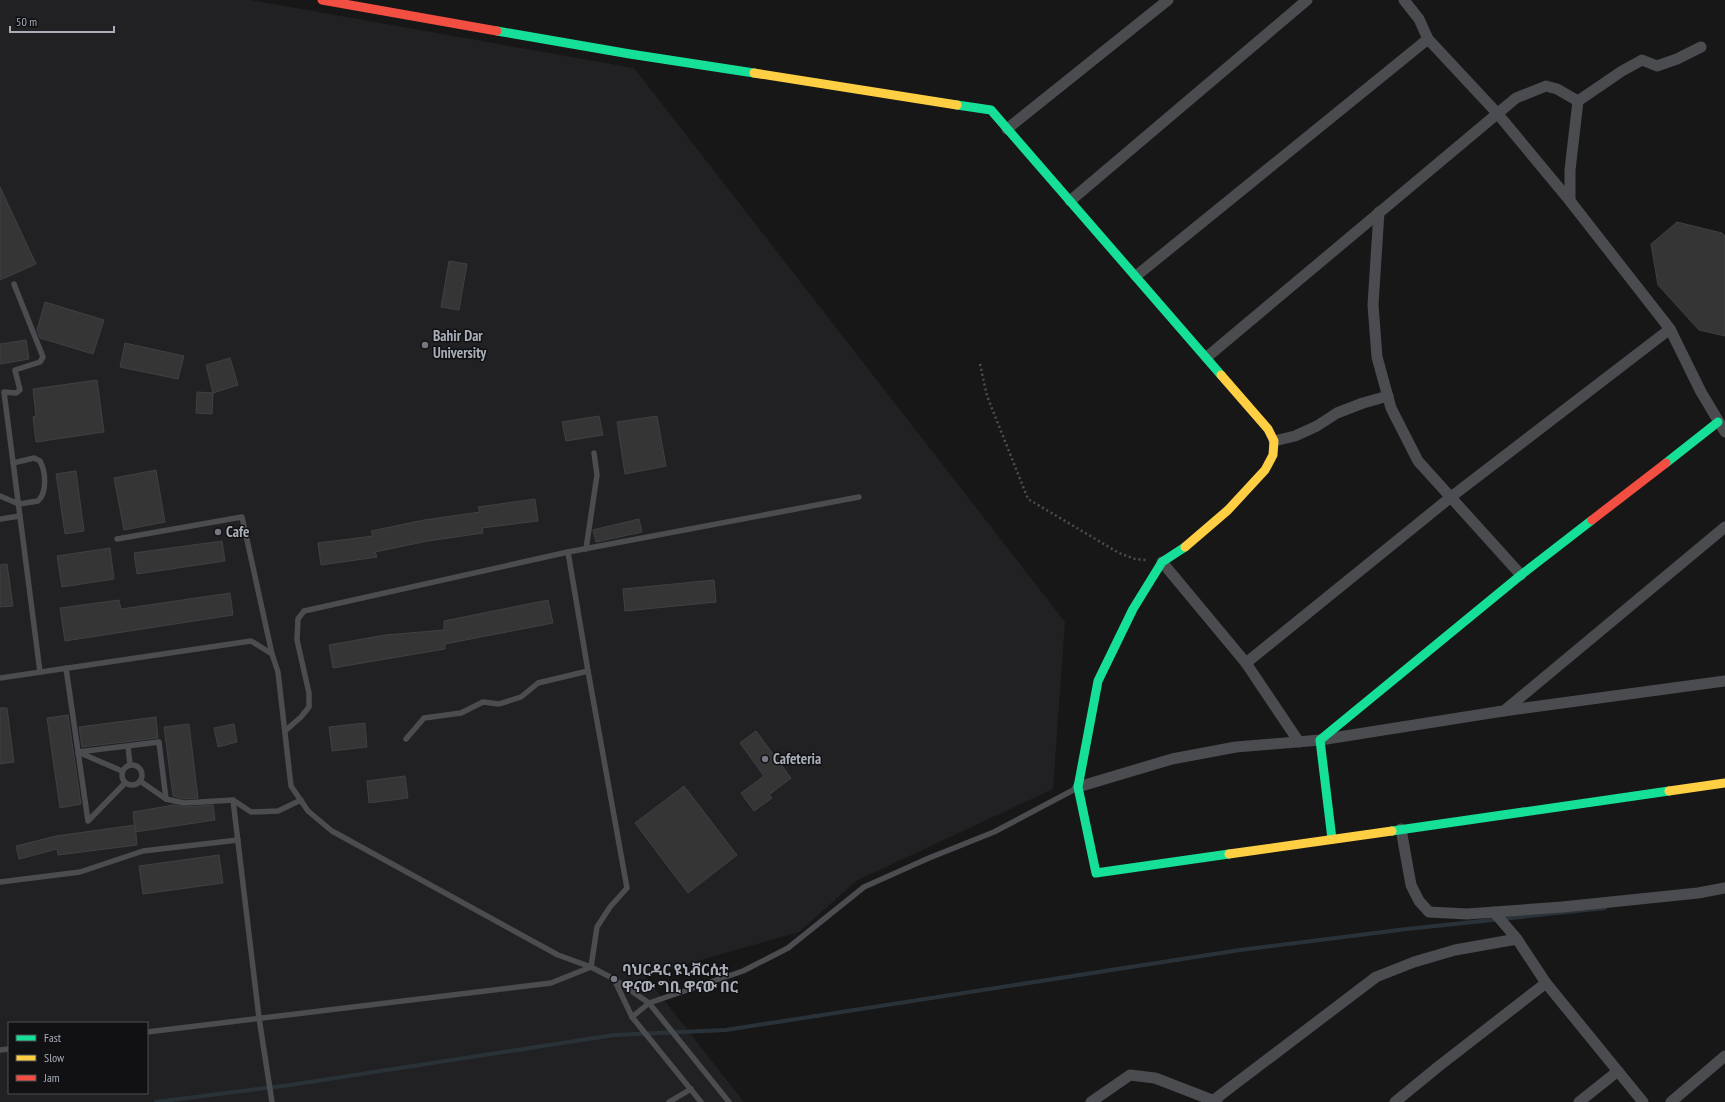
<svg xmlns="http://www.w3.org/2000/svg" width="1725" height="1102" viewBox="0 0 1725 1102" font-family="'PT Sans Narrow','Noto Sans Ethiopic',sans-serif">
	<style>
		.built { fill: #212123; fill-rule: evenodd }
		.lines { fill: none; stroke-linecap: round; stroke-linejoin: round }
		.stream { stroke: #2a3239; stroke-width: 4 }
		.building { fill: #353536; stroke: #3f4043 }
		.path { stroke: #4d4e52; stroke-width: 2.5; stroke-dasharray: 2 3; stroke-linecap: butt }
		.lane { stroke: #4b4c50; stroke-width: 5.5 }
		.street { stroke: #4b4c50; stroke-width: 11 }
		.fast { stroke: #16e098; stroke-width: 9 }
		.slow { stroke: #ffcf43; stroke-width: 9 }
		.jam { stroke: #f24e42; stroke-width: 9 }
		.poi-dot { fill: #757880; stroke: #111113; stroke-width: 1.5 }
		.labels { text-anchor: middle; stroke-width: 3; stroke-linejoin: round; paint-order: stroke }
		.poi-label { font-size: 15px; font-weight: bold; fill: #a8adb8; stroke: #111113; text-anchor: start }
	</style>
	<rect width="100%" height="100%" fill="#171717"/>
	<path class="built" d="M 0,0 L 251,0 L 634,68 L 1065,622 L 1053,789 L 856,881 L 799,932 L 645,976 L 744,1102 L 0,1102 ZM 9,1023 L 147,1023 L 147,1093 L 9,1093 Z"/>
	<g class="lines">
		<polyline class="stream" points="156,1102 290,1085 614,1035 726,1030 1240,950 1407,929 1605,908"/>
	</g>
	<g class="building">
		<polygon points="0,187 36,264 0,280"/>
		<polygon points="1677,222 1722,233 1725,236 1725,336 1699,330 1658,285 1651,244"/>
		<polygon points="449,261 467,264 459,310 441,307"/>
		<polygon points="45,302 104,320 93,354 40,338 37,330"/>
		<polygon points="26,340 29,359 0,364 0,344"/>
		<polygon points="125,343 184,356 178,379 120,367"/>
		<polygon points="230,358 238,385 213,393 206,365"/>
		<polygon points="97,380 104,432 36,442 33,417 36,416 33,389"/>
		<polygon points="197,392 213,393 212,414 196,413"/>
		<polygon points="599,416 603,435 566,441 562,422"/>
		<polygon points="657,416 666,466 625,474 617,422"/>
		<polygon points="156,470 165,522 124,530 114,478"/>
		<polygon points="76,471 84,531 65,534 56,474"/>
		<polygon points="535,499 538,521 482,528 483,533 428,541 375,552 377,557 321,565 318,543 373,536 371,531 424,520 480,512 478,507"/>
		<polygon points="639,519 642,532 596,542 593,530"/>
		<polygon points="222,541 225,561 137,574 134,553"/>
		<polygon points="110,548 114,579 62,587 57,556"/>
		<polygon points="7,564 13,606 0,607 0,565"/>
		<polygon points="714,580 716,602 625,611 623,589"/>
		<polygon points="230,593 233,615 65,641 60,608 119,600 121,609"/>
		<polygon points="548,600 553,623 445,644 445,649 333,668 329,645 385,635 444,630 444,621"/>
		<polygon points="0,708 7,708 14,762 0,764"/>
		<polygon points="68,715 81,804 60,808 47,718"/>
		<polygon points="156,717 158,738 82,747 79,727"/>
		<polygon points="365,723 367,747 332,751 329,727"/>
		<polygon points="189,724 198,798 184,799 173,796 164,727"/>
		<polygon points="234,724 237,742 218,747 214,728"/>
		<polygon points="756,731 791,778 769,795 772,798 754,811 741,793 764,776 740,743"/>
		<polygon points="405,776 408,798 369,803 367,781"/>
		<polygon points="684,786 737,855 688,893 635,823"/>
		<polygon points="174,805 184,807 213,805 215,820 135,832 133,812"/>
		<polygon points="135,825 137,845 58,855 57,849 19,859 16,846 56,836"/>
		<polygon points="219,855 223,883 143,894 139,866"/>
	</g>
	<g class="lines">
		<polyline class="path" points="980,364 987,396 1028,499 1119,553 1135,559 1146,560"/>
		<g class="lane">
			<polyline points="14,284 43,357 40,362 15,370 20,390 16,393 4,392 40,672"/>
			<path d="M 0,496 L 19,504 L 38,501 C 47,493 46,472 40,461 L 34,458 L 13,463"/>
			<polyline points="0,519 20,516"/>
			<polyline points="117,539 242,517 272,654"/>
			<polyline points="586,549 597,475 594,453"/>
			<polyline points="568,552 588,671 627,888 610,907 597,927 591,967"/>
			<polyline points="66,668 88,821 125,783"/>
			<polyline points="0,678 251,641 272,654 278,672 291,786 308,811 332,831 558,955 591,967 614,979 649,1003 729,1102"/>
			<polyline points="285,731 301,717 309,707 309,693 297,640 298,619 304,611 568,552 859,497"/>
			<polyline points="406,739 424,718 461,713 483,702 499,704 521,697 538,683 588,671"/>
			<polyline points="128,746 130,765"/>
			<polyline points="78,752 159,742 166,799"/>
			<polyline points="78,752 122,771"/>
			<circle cx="132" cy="775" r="10"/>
			<polyline points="140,781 166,799 184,803 233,800 251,812 278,811 301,800"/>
			<polyline points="233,800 259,1018 272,1102"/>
			<polyline points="0,882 80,872 143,851 238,840"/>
			<polyline points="614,979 632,1017 701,1102"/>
			<polyline points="632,1017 649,1003 743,971 788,948 864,887 929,858 994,832 1077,788"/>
			<polyline points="147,1032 551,983 591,967"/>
			<polyline points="0,1050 9,1049"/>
			<polyline points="669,1102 691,1089"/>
		</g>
		<g class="street">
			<polyline points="1404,0 1419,19 1428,39 1497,113 1570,201 1670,329 1701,392 1725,432"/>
			<polyline points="1007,129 1168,0"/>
			<polyline points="1070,201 1307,0"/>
			<polyline points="1570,201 1570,170 1578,101 1622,71 1642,60 1657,66 1677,59 1701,47"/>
			<polyline points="1379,212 1373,305 1377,357 1391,408 1418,461 1521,575"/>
			<polyline points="1136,276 1428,39"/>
			<polyline points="1207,357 1516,98 1546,86 1557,89 1578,101"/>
			<polyline points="1274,441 1295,436 1317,426 1337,413 1363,403 1388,396"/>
			<polyline points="1162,562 1246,663 1299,742"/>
			<polyline points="1246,663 1451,497 1670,329"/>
			<polyline points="1504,711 1725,527"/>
			<polyline points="1078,787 1172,759 1236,747 1320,740 1503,711 1725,681"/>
			<polyline points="1401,829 1411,885 1419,901 1429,912 1467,914 1562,907 1698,893 1725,888"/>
			<polyline points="1494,912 1517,939"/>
			<polyline points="1214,1100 1376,977 1414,962 1455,950 1517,939 1546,983 1643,1102"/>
			<polyline points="1091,1102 1130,1075 1155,1078 1217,1102"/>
			<polyline points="1395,1102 1439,1066 1546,983"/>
			<polyline points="1579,1102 1618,1071"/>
			<polyline points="1671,1102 1725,1056"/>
		</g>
		<g class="fast">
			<polyline points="497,31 630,54 754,73"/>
			<polyline points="957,105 991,110 1221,375"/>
			<polyline points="1666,463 1718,422"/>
			<polyline points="1185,547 1162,562 1133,609 1098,681 1078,787 1096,873 1229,854"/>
			<polyline points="1392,831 1669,791"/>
			<polyline points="1332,839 1320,740 1521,575 1592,520"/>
		</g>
		<g class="slow">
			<polyline points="754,73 957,105"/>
			<polyline points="1185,547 1228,510 1265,470 1273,455 1274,441 1268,429 1221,375"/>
			<polyline points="1669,791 1725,783"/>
			<polyline points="1229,854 1392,831"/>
		</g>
		<g class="jam">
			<polyline points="322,0 497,31"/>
			<polyline points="1592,520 1666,463"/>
		</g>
	</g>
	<g class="poi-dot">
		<circle cx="425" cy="345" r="4"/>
		<circle cx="218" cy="532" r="4"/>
		<circle cx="765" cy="759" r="4"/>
		<circle cx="614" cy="979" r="4"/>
	</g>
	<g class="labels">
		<g class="poi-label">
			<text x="433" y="341">Bahir Dar<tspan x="433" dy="17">University</tspan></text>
			<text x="226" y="537">Cafe</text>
			<text x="773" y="764">Cafeteria</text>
			<text x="622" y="975">ባህርዳር ዩኒቭርሲቲ<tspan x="622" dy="17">ዋናው ግቢ ዋናው በር</tspan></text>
		</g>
	</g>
	<rect x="8" y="1022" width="140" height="72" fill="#111113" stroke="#4d4f55"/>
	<rect x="16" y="1035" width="20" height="6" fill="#16e098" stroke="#4d4f55"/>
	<text x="44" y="1042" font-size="12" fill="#a8adb8">Fast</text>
	<rect x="16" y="1055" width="20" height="6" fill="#ffcf43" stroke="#4d4f55"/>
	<text x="44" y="1062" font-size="12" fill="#a8adb8">Slow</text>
	<rect x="16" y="1075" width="20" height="6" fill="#f24e42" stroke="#4d4f55"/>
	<text x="44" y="1082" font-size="12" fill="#a8adb8">Jam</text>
	<path d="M10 26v6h104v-6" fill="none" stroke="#a8adb8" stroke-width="2"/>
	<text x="16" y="26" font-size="12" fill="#a8adb8" stroke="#111113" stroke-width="3" paint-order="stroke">50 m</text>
</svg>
